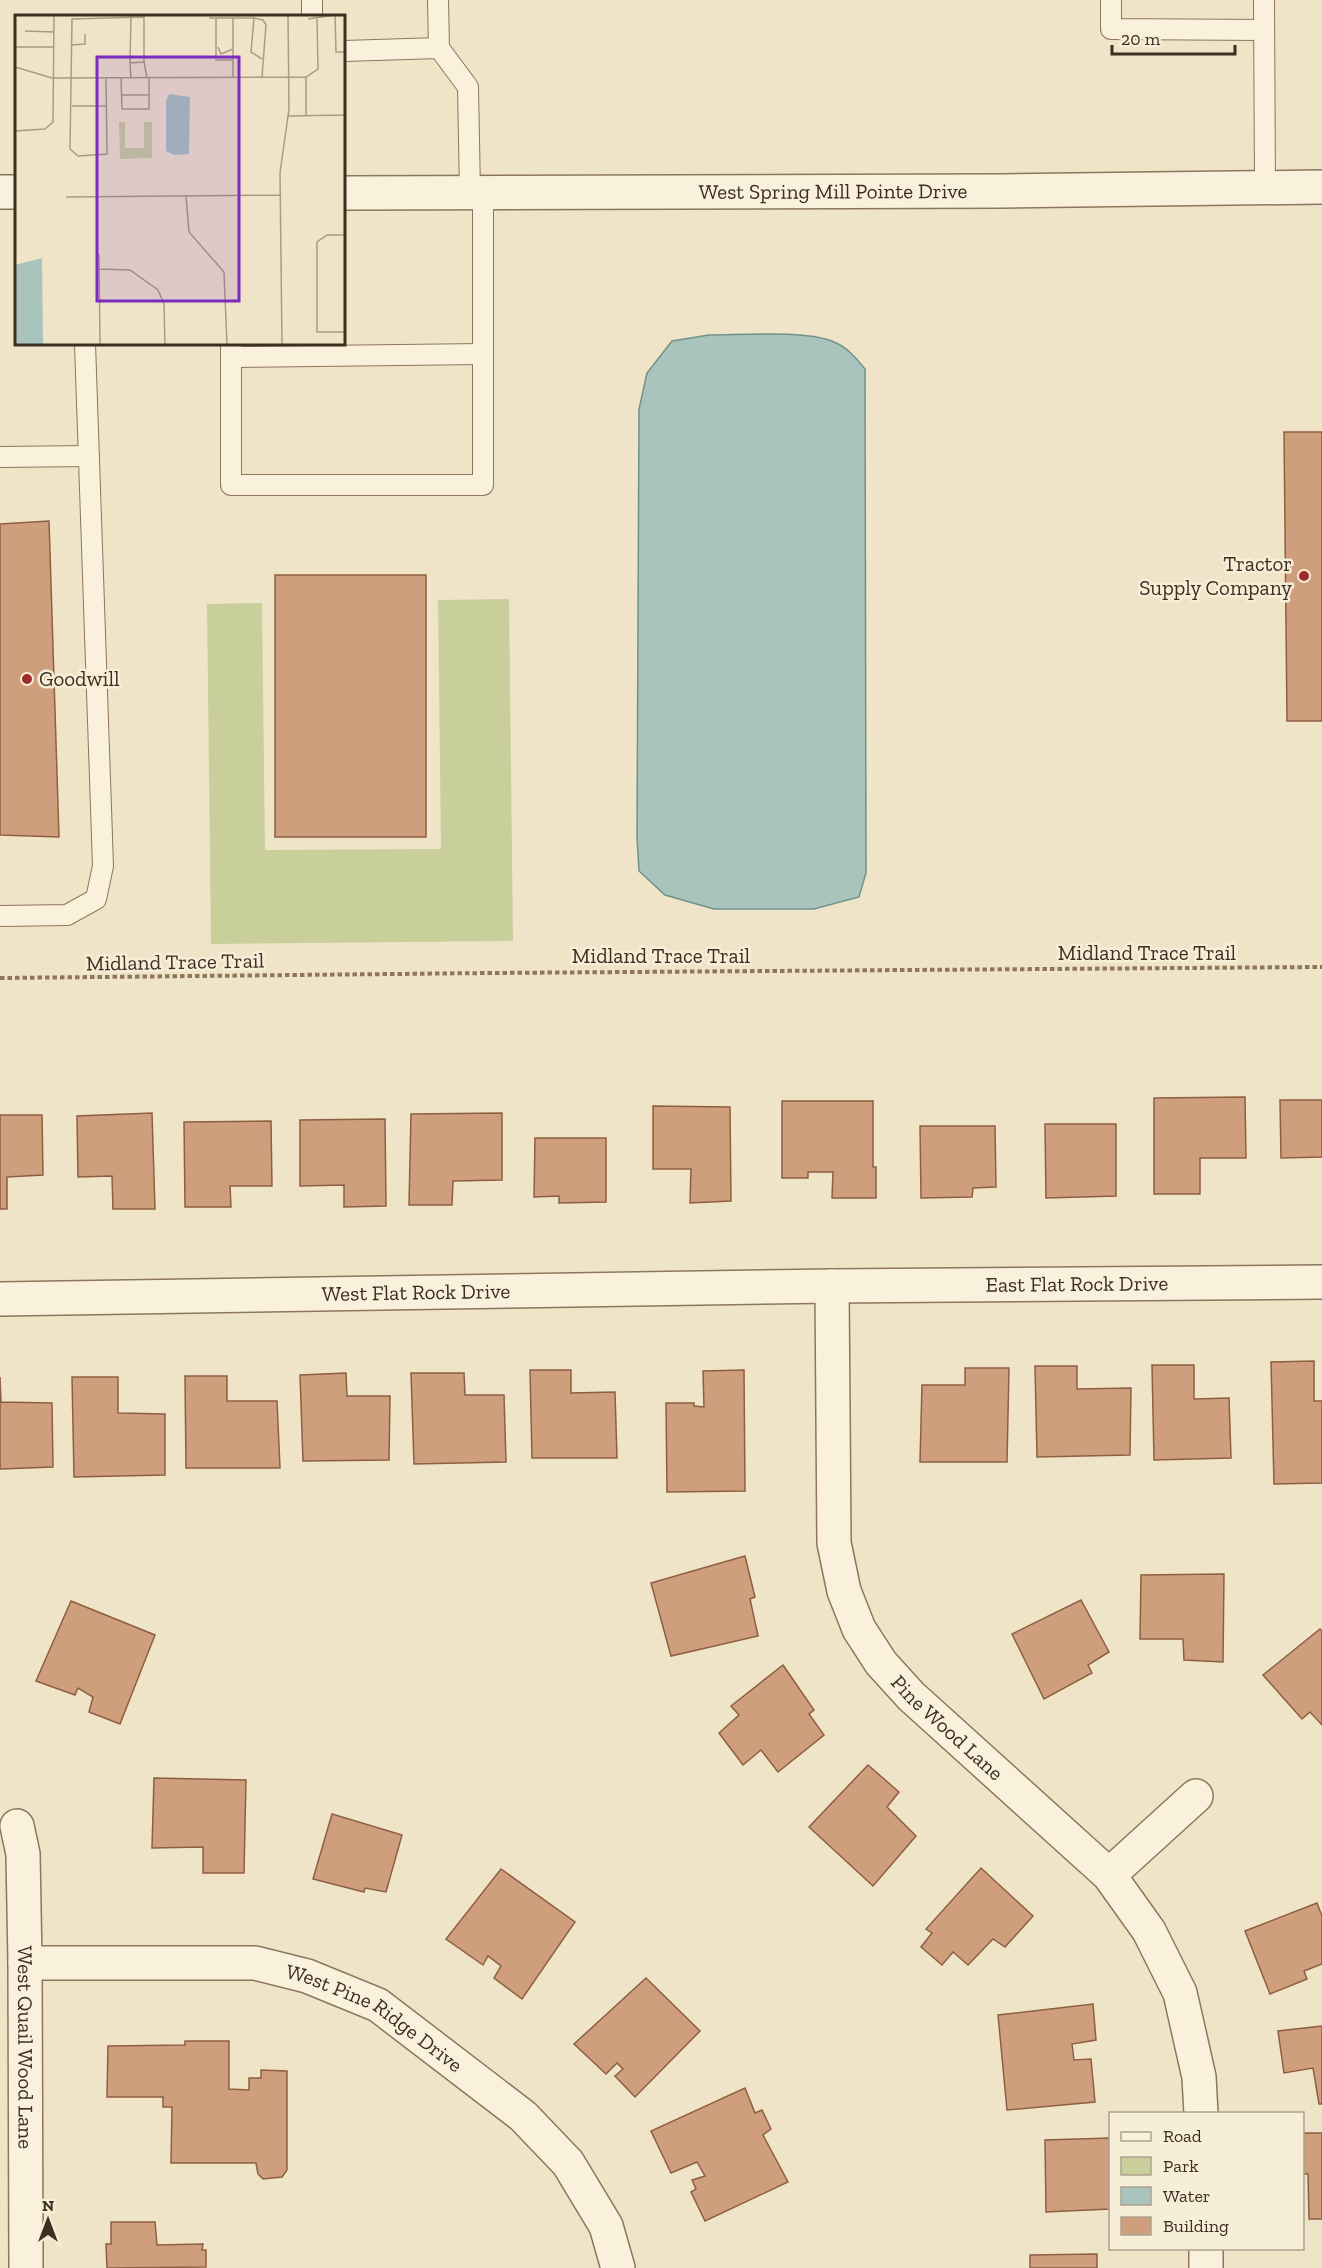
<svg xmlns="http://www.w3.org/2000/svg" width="1322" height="2268" viewBox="0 0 1322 2268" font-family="'Zilla Slab',serif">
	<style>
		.green { fill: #c9cf9b }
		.water { fill: #a9c4bc; stroke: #6f938a; stroke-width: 1.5 }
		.building { fill: #cf9f7d; stroke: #8d5f41; stroke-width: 1.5 }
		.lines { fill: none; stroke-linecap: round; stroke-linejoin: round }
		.service-casing { stroke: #8d765c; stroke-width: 22 }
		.minor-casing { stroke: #8d765c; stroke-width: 36 }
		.path { stroke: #8d765c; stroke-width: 4; stroke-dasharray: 4.5 3; stroke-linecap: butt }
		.service { stroke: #faf1dc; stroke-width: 20 }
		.minor { stroke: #faf1dc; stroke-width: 33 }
		.poi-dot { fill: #9e2a2b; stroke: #f7eed8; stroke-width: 2 }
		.labels { text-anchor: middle; stroke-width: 5; stroke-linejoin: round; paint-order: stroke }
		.street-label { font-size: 21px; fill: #3d2e20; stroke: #f7eed8 }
		.poi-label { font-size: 21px; fill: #3d2e20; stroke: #f7eed8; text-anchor: end }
		.inset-road { fill: none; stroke: #a89b85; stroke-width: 1.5 }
		.view { fill: #7b2cbf; fill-opacity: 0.15; stroke: #7b2cbf; stroke-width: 3 }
		.inset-edge { fill: none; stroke: #3d2e20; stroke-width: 3 }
	</style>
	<rect width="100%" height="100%" fill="#f0e4c8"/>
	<polygon class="green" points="509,599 513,941 211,944 207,604 262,603 265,850 441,849 438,600"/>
	<path class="water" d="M 709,335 C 742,335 806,330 834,342 C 847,347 856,358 865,369 L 866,873 L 859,897 L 814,909 L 714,909 L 665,895 L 639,871 L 637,837 L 639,409 L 647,373 L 672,341 Z"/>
	<g class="building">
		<polygon points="1284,432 1322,432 1322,721 1287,721"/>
		<polygon points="49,521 59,837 0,835 0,524"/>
		<rect x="275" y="575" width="151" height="262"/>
		<polygon points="1245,1097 1246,1158 1200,1158 1200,1194 1154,1194 1154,1098"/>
		<polygon points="1280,1100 1322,1100 1322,1157 1281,1158"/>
		<polygon points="782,1101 873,1101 873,1167 876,1167 876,1198 832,1198 833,1172 808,1172 808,1178 782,1178"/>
		<polygon points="653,1106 730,1107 731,1201 690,1203 691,1169 653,1169"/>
		<polygon points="152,1113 155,1209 113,1209 112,1176 78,1177 77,1116"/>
		<polygon points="502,1113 502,1180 453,1181 452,1205 409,1205 411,1114"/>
		<polygon points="0,1115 42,1115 43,1175 7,1177 7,1209 0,1209"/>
		<polygon points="385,1119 386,1206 344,1207 344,1185 300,1186 300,1120"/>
		<polygon points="271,1121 272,1186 230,1186 231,1207 185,1207 184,1122"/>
		<polygon points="1045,1124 1116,1124 1116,1196 1046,1198"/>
		<polygon points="920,1126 995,1126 996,1187 973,1188 972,1197 921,1198"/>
		<polygon points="535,1138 606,1138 606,1202 559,1203 559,1196 534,1197"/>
		<polygon points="1314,1361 1314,1401 1322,1401 1322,1483 1274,1484 1271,1362"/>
		<polygon points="1152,1365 1194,1365 1194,1399 1229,1398 1231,1458 1154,1460"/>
		<polygon points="1035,1366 1077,1366 1077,1389 1131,1388 1130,1455 1037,1457"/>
		<polygon points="965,1368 1009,1368 1007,1462 920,1462 922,1385 965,1385"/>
		<polygon points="530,1370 571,1370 571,1393 615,1392 617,1458 532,1458"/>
		<polygon points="744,1370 745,1491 667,1492 666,1403 694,1403 694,1406 704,1407 703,1371"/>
		<polygon points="346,1373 347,1396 390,1396 389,1460 303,1461 300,1375"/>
		<polygon points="411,1373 464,1373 465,1395 504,1395 506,1462 414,1464"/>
		<polygon points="185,1376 227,1376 227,1401 277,1401 280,1468 186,1468"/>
		<polygon points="0,1377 1,1402 52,1403 53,1467 0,1469"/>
		<polygon points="72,1377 118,1377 118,1413 165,1414 165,1475 74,1477"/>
		<polygon points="745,1556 755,1597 750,1599 758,1636 671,1656 651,1583"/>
		<polygon points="1224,1574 1223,1662 1184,1660 1183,1639 1140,1639 1141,1575"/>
		<polygon points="1081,1600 1109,1652 1088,1665 1092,1673 1044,1699 1012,1634"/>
		<polygon points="71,1601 155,1635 120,1724 89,1712 93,1697 78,1688 75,1695 36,1681"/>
		<polygon points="1320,1629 1322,1631 1322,1725 1310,1712 1302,1719 1263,1675"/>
		<polygon points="783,1665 814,1710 809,1714 824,1735 778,1772 761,1750 743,1765 719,1733 739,1715 731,1706"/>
		<polygon points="868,1765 899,1792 887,1807 916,1836 873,1886 809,1827"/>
		<polygon points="154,1778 246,1780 244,1873 203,1873 203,1847 152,1848"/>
		<polygon points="332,1814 402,1835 386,1892 365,1888 364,1892 313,1879"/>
		<polygon points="981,1868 1033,1916 1005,1947 993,1939 968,1965 953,1952 942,1965 921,1947 932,1933 926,1929"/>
		<polygon points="501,1869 575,1922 522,1999 494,1978 501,1966 488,1956 483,1965 446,1939"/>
		<polygon points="1317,1903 1322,1916 1322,1964 1304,1971 1307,1979 1270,1994 1245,1931"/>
		<polygon points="646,1978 700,2031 635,2097 615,2076 623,2069 617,2063 606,2074 574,2044"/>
		<polygon points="1093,2004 1096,2040 1072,2044 1074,2060 1091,2059 1095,2102 1007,2110 998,2015"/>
		<polygon points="1322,2026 1322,2104 1319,2104 1313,2068 1284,2073 1278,2031"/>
		<polygon points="185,2041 229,2041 229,2089 249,2090 249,2078 261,2078 261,2070 287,2071 287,2170 282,2177 263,2179 258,2174 256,2163 171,2163 172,2107 163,2107 163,2097 107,2097 108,2046 185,2045"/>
		<polygon points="745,2088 755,2113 762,2110 771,2129 763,2135 788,2182 705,2221 691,2192 696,2189 692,2180 705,2176 697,2162 671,2173 651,2131"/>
		<polygon points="1302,2133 1322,2133 1322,2219 1309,2219 1308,2174 1302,2174"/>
		<polygon points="1110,2138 1110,2209 1046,2212 1045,2140"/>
		<polygon points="111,2222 155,2222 157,2245 203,2244 202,2250 206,2250 206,2267 107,2268 106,2244 111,2244"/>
		<polygon points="1097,2254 1097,2268 1030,2268 1030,2255"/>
	</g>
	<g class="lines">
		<defs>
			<g id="service">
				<polyline points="438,0 439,48"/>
				<polyline points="1111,0 1111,29 1264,30"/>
				<polyline points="1264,0 1265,187"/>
				<polyline points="312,16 312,0"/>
				<polyline points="344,51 439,48 468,87 470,192"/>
				<polyline points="231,344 231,485 483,485 483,192"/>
				<polyline points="231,357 483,354"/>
				<polyline points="0,457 89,456"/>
				<polyline points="0,916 67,915 96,899 103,866 85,344"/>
			</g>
			<g id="minor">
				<polyline points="0,192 16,192"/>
				<path id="s1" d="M 344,193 L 1001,191 L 1322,187"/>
				<path id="s2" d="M 832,1286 L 834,1543 L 844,1591 L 859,1629 L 881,1663 L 911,1696 L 1109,1875 L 1149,1931 L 1180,1993 L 1199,2077 L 1201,2114"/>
				<path id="s3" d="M 0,1299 L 832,1286 L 1322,1282"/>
				<path id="s4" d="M 17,1826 L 23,1854 L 25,1963 L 26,2268"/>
				<polyline points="1109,1875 1196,1796"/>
				<path id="s5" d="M 25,1963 L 255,1963 L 307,1976 L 378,2005 L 523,2116 L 568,2163 L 606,2226 L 618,2268"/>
				<polyline points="1206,2248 1206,2268"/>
			</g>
		</defs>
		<use href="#service" class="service-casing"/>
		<use href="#minor" class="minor-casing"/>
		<polyline class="path" points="0,978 491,973 1322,967"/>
		<use href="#service" class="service"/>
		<use href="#minor" class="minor"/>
	</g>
	<g class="poi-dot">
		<circle cx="1304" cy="576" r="6"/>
		<circle cx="27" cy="679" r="6"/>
	</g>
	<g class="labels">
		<g class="street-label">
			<text dy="7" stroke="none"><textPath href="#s1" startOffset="489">West Spring Mill Pointe Drive</textPath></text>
			<text x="1147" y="960">Midland Trace Trail</text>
			<text x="661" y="963">Midland Trace Trail</text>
			<text transform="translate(175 962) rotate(-1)" y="7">Midland Trace Trail</text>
			<text dy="7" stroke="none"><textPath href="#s3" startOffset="1077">East Flat Rock Drive</textPath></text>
			<text dy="7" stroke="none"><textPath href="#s3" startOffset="416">West Flat Rock Drive</textPath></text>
			<text dy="7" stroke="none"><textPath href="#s2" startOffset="480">Pine Wood Lane</textPath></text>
			<text dy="7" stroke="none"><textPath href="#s5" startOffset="363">West Pine Ridge Drive</textPath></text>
			<text dy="7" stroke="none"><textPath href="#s4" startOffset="222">West Quail Wood Lane</textPath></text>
		</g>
		<g class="poi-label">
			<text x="1292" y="571">Tractor<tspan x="1292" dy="24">Supply Company</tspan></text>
			<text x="39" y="686" text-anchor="start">Goodwill</text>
		</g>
	</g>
	<g transform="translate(15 15)">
		<rect width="330" height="330" fill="#f0e4c8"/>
		<path d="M 104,107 L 110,107 L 110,133 L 129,133 L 129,107 L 137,107 L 137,143 L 105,144 Z" fill="#c9cf9b"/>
		<path d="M 154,79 L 175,82 L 174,139 L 159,140 L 151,136 L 151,86 ZM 27,243 L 28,330 L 0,330 L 0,250 Z" fill="#a9c4bc"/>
		<path class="inset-road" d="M 320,0 L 321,37 L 330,37M 194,3 L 239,3M 201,3 L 201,45 L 218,45M 218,3 L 218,62M 293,4 L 320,0M 10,16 L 39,17M 56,30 L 70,29 L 70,19M 0,32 L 38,32M 203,32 L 206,39 L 218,34M 247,44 L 236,37 L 239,3 L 248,5 L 251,10 L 247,62M 115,48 L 116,1M 0,52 L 37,63 L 291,62 L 303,54 L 302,4M 291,62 L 291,101M 91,63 L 92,139 L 63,141 L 55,134 L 57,4 L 129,2 L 129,47M 106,63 L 107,94 L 134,94 L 134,63M 116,63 L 115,48 L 129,47 L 132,63M 107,80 L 134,80M 57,91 L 91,91M 273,101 L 330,100M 0,116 L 30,114 L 38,107 L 39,0M 171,181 L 174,217 L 209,257 L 212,330M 51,182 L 265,180M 330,220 L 312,220 L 302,227 L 302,317 L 330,317M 84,239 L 85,330M 84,254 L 115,255 L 143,275 L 149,289 L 150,330M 267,330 L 265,158 L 274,94 L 273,0"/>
		<path class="view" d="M 82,42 L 224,42 L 224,286 L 82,286 Z"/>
		<rect width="330" height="330" class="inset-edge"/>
	</g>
	<rect x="1109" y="2112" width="195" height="138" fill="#f7eed8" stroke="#ada18e" stroke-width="1.5"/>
	<rect x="1121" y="2132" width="30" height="9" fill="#faf1dc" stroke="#ada18e" stroke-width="1.5"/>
	<text x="1163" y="2142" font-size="18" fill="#3d2e20">Road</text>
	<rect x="1121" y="2157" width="30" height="18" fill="#c9cf9b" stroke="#ada18e" stroke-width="1.5"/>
	<text x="1163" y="2172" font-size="18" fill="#3d2e20">Park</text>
	<rect x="1121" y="2187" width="30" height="18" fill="#a9c4bc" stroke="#ada18e" stroke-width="1.5"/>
	<text x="1163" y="2202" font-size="18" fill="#3d2e20">Water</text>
	<rect x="1121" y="2217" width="30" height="18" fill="#cf9f7d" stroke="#ada18e" stroke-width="1.5"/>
	<text x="1163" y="2232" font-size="18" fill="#3d2e20">Building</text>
	<g transform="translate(48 2220)" stroke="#f7eed8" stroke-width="4.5" paint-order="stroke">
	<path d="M0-4.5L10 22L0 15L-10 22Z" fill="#3d2e20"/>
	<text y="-9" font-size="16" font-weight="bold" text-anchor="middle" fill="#3d2e20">N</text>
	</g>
	<path d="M1112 45v9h123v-9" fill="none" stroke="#3d2e20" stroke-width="3"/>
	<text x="1121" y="45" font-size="18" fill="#3d2e20" stroke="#f7eed8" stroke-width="4.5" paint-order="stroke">20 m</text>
</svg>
